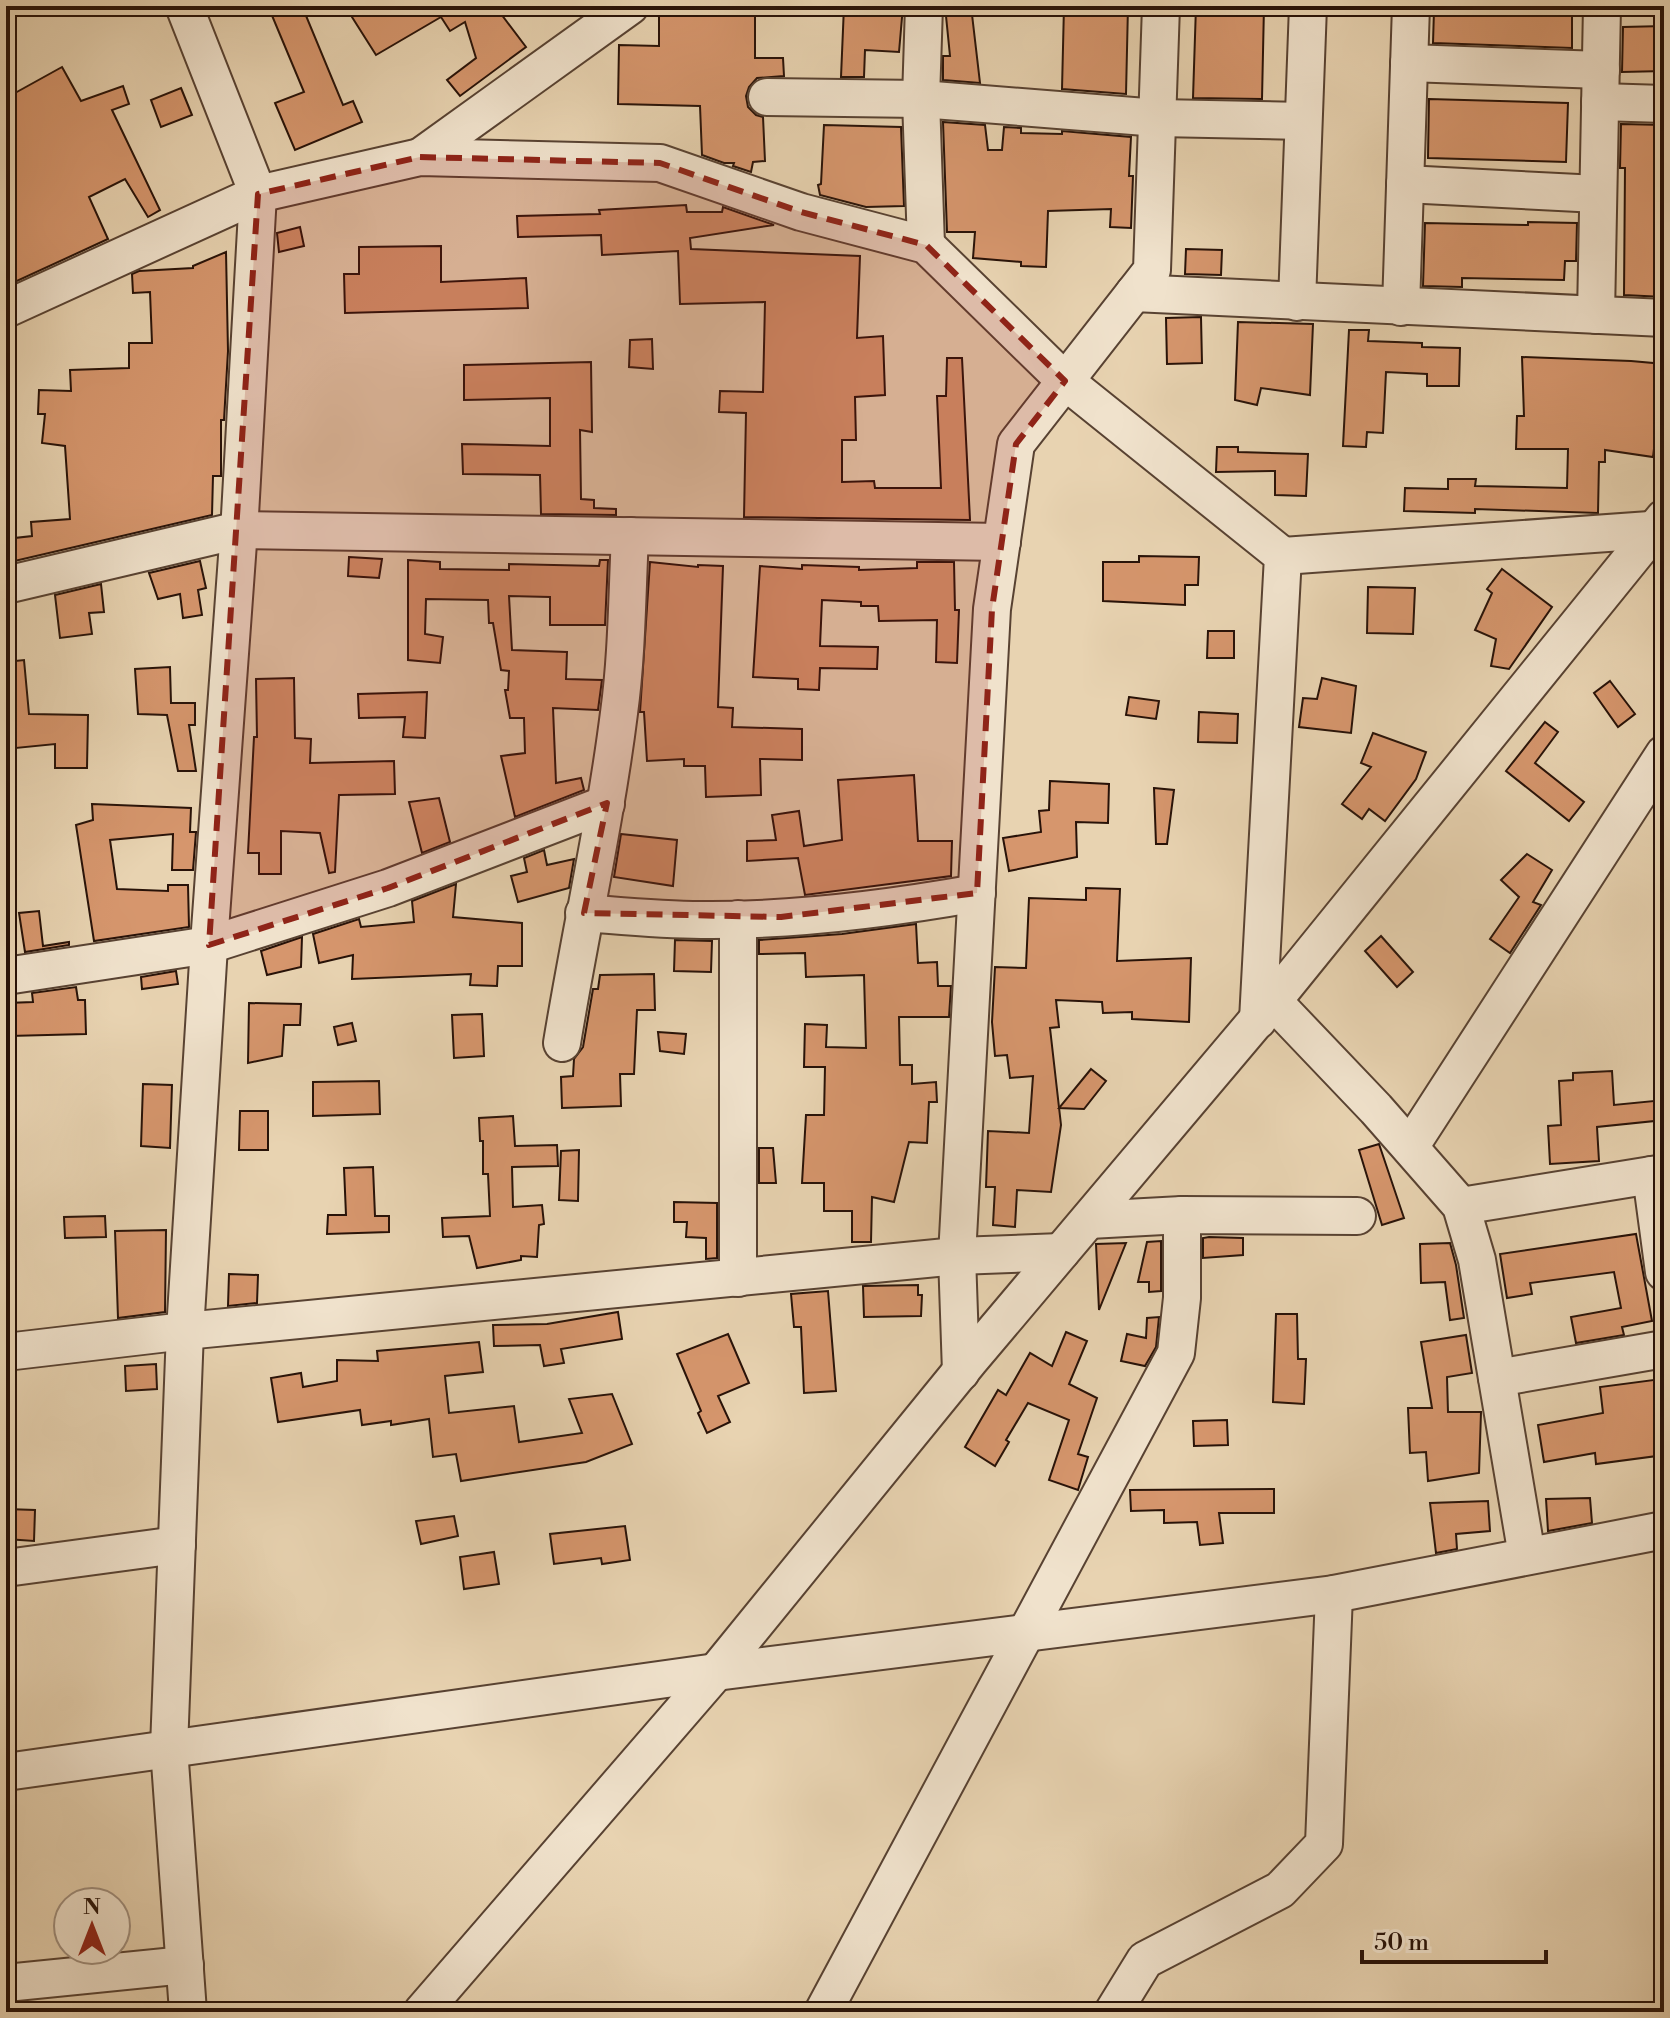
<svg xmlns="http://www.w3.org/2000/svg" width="1670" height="2018" viewBox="0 0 1670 2018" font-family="'Libre Bodoni',serif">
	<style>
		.building { fill: #d6966d; stroke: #281208; stroke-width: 2 }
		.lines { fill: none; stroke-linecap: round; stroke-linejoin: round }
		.minor-casing { stroke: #584232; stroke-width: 40 }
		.minor { stroke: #f0e2cc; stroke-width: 36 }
		.marked { fill: #8f2418; fill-opacity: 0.2; stroke: #8f2418; stroke-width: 6; stroke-dasharray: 16 10; stroke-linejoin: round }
	</style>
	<rect width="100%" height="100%" fill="#e8d3b1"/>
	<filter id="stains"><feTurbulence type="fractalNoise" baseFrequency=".0025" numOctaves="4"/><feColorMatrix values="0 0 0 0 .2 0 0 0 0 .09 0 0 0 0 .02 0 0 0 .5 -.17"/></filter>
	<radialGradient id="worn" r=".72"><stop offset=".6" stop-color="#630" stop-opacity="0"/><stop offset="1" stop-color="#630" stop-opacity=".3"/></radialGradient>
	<g class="building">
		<polygon points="268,6 302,6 343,105 353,101 362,122 295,150 275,103 304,92"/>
		<polygon points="345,6 495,6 526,47 460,96 447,80 476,58 465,22 450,31 441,17 376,55"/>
		<polygon points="844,6 903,6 899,52 865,50 864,77 841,77"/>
		<polygon points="945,6 971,6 980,83 943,80 943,56 950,56"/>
		<polygon points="1064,6 1128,6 1126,94 1062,89"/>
		<polygon points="1196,6 1264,6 1262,99 1193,98"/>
		<polygon points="725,10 755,10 755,58 783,58 784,76 757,78 749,87 746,96 748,107 756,115 763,117 765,161 753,162 751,172 733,166 734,163 724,163 702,155 700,106 618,104 619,45 659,46 659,16 725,16"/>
		<polygon points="1434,10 1572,13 1572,48 1433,43"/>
		<polygon points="1664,26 1664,71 1622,72 1623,27"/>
		<polygon points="62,67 81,101 123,86 129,104 112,110 160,210 148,217 125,179 89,197 108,239 6,286 6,98"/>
		<polygon points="181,88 192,115 161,127 151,100"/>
		<polygon points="1429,99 1568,103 1566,162 1428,158"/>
		<polygon points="943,122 985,125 988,150 1002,150 1004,127 1021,128 1021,133 1062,134 1062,131 1131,137 1129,176 1133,176 1131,228 1110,227 1111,209 1048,211 1046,267 1021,266 1021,262 973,258 975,232 947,232"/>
		<polygon points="1621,124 1664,125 1664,297 1624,295 1625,168 1620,168"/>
		<polygon points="824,125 901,127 904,206 866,207 820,195 818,185 821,184"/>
		<polygon points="686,205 687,212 722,212 723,207 774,225 690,238 691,249 860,256 857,338 883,336 885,395 855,397 856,440 842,440 842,482 874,481 875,488 941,488 937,396 946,396 947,358 962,358 970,520 744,517 746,413 719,412 720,391 763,392 765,302 680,304 678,251 602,255 601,235 518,237 517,216 600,214 599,210"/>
		<polygon points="1528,222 1577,223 1576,261 1565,261 1564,280 1462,278 1462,287 1423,286 1425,223 1528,225"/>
		<polygon points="300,227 304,246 279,252 277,233"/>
		<polygon points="441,246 441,282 526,278 528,308 345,313 344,274 359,274 359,247"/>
		<polygon points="1186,249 1222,250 1221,275 1185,274"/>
		<polygon points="226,252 228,351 224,420 221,420 221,476 213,476 212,515 6,563 6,539 32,536 31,522 70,519 65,446 42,443 45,414 38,414 39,390 71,391 70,370 129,368 129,343 152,343 150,292 133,293 132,274 139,271 193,268 193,266"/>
		<polygon points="1201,317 1202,363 1167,364 1166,318"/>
		<polygon points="1238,322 1313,324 1310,395 1261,388 1257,405 1235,400"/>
		<polygon points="1349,330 1369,330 1368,341 1422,343 1422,347 1460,348 1459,386 1427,386 1427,374 1386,372 1383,433 1367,432 1366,447 1343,446"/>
		<polygon points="652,339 653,369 629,367 630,340"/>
		<polygon points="1522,357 1631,361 1664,364 1653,457 1605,450 1605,462 1599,462 1598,513 1475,509 1475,513 1404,511 1405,488 1448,489 1448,479 1476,479 1475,486 1567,488 1568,449 1516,449 1517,416 1524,416"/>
		<polygon points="591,362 592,432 580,430 581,499 594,500 594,508 616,509 616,515 541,514 540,475 463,474 462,444 550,446 550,398 464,400 464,365"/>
		<polygon points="1217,447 1238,447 1238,452 1308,454 1306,496 1275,495 1275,471 1216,472"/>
		<polygon points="1139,556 1199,557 1198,585 1185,585 1185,605 1103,601 1103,562 1139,562"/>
		<polygon points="349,557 382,559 379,578 348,576"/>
		<polygon points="408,560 440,562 440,569 509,570 509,564 599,566 600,560 608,560 605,625 550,625 550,597 509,596 512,650 567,652 566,679 602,680 598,710 553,708 556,783 581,778 584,790 515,817 501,756 525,753 524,718 510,718 505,690 508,690 509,671 501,670 493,623 489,623 488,600 426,599 425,634 443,637 440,663 408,660"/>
		<polygon points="200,561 206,588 198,590 202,615 183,618 180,594 158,599 149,573"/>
		<polygon points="650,562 698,567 698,565 723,566 718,707 733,708 732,727 802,729 802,760 760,759 761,795 706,797 705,766 684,766 684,759 647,761 644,712 640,712"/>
		<polygon points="917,562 954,562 955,610 959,610 957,663 936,662 937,620 879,621 878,606 861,606 861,602 822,600 820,646 878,647 877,669 820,668 819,690 798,689 798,679 753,677 760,566 802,569 802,565 859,567 859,570 917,568"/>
		<polygon points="1502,569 1552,607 1509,669 1491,666 1496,639 1475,630 1492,593 1487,589"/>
		<polygon points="101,584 104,612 89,613 92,634 60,638 55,595"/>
		<polygon points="1368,587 1415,588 1413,634 1367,633"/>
		<polygon points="1208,631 1234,631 1234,658 1207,658"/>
		<polygon points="24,660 29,714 88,715 87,768 55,768 55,744 6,749 6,662"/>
		<polygon points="170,667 171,703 195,703 195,725 189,725 196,771 178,771 167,715 138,714 135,669"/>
		<polygon points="294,678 295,738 311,739 310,763 394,761 395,794 339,795 335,872 329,873 320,833 281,831 281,874 259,874 259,853 248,853 254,737 257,737 256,679"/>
		<polygon points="1322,678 1356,686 1351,733 1299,727 1303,698 1317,699"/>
		<polygon points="1610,681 1635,714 1618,727 1594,693"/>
		<polygon points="427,692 425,738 403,737 405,717 359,718 358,694"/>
		<polygon points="1129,697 1159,701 1156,719 1126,715"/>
		<polygon points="1199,712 1238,714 1237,743 1198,742"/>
		<polygon points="1545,722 1558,732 1535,763 1584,802 1569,821 1506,771"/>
		<polygon points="1373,733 1426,752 1416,779 1385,821 1369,809 1362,819 1342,804 1371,767 1361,763"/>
		<polygon points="914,775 918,841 952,841 951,876 805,895 798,858 747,861 747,841 776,840 772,815 799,811 804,846 842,840 838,780"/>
		<polygon points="1050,781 1109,784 1108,823 1076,822 1077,857 1009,871 1003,838 1041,832 1039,811 1049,810"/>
		<polygon points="1154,788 1174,790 1167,844 1156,844"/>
		<polygon points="439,798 450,842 422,853 409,802"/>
		<polygon points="92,804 191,808 190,832 196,832 193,870 172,870 173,834 110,840 117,889 168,891 168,885 188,885 189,927 94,941 76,825 93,820"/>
		<polygon points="621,834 677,840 673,886 614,877"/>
		<polygon points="544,850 547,865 574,859 569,888 518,902 511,876 527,872 524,858"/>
		<polygon points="1527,854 1552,870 1533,902 1541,905 1510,953 1490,939 1519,897 1501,880"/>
		<polygon points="456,884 453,917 522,923 522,966 498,966 497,986 470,985 471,974 352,979 353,955 319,963 313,934 359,919 361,927 414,922 412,901"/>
		<polygon points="1086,888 1120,889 1117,961 1191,958 1189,1022 1132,1019 1132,1012 1103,1013 1102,1002 1056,1000 1059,1027 1050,1028 1061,1125 1051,1192 1017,1190 1015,1227 993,1225 995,1187 986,1187 988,1131 1029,1133 1033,1076 1010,1078 1007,1055 995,1056 992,1022 995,967 1026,968 1029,898 1086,900"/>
		<polygon points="39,911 43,946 69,942 69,945 25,952 19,913"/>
		<polygon points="916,924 918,963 937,962 938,986 951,986 949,1017 899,1017 900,1065 912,1065 912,1084 936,1082 937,1102 929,1102 927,1143 909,1142 894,1202 872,1197 871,1242 852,1242 852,1211 824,1211 824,1183 802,1183 806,1115 824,1115 825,1067 804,1067 805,1024 827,1025 826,1047 866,1048 864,975 806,977 805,953 759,954 759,940 842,934"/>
		<polygon points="1381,936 1413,972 1397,987 1365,951"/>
		<polygon points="302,937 301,967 267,975 261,951"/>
		<polygon points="675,940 712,941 711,972 674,971"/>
		<polygon points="176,971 178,984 142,989 141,977"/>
		<polygon points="654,974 655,1010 637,1010 634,1074 620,1074 621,1106 562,1108 561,1077 573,1076 574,1059 583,1047 593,989 598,989 600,975"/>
		<polygon points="76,987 78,1000 85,1000 86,1034 9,1036 7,1003 33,1002 32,993"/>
		<polygon points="249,1003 301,1004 300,1025 284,1025 282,1056 248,1063"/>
		<polygon points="482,1014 484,1056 454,1058 452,1015"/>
		<polygon points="352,1023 356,1041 338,1045 334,1027"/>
		<polygon points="658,1032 686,1034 684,1054 660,1051"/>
		<polygon points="1091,1069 1106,1081 1084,1109 1059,1108"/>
		<polygon points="1612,1071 1614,1105 1664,1100 1664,1120 1597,1127 1599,1161 1550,1164 1548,1126 1561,1125 1559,1081 1573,1080 1573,1073"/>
		<polygon points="379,1081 380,1114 313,1116 313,1082"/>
		<polygon points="143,1084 172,1085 170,1148 141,1146"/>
		<polygon points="240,1111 268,1111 268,1150 239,1150"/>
		<polygon points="513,1116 515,1146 557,1145 558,1166 512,1167 513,1207 542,1205 544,1224 539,1225 537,1257 521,1256 521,1260 477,1268 469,1236 443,1237 442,1218 490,1216 488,1174 483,1174 483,1141 480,1141 479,1118"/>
		<polygon points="1379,1144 1404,1218 1382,1225 1359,1150"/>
		<polygon points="759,1148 773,1148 776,1183 759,1183"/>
		<polygon points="579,1150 578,1201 559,1200 561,1151"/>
		<polygon points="373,1167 375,1216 389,1216 389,1232 327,1234 328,1215 346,1215 344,1168"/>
		<polygon points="674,1202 717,1203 717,1258 706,1259 706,1238 686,1237 687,1222 674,1222"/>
		<polygon points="105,1216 106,1237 65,1238 64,1217"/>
		<polygon points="166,1230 165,1312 118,1318 115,1231"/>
		<polygon points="1636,1234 1652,1321 1622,1327 1624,1335 1576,1343 1571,1317 1621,1308 1614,1272 1530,1283 1532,1294 1507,1298 1500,1254"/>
		<polygon points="1209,1237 1243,1238 1243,1255 1203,1258 1203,1238"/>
		<polygon points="1161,1241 1161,1291 1149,1292 1149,1282 1138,1282 1147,1242"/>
		<polygon points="1126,1243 1099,1310 1096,1244"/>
		<polygon points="1450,1243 1456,1265 1464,1318 1450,1320 1445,1282 1421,1283 1420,1244"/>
		<polygon points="229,1274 258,1275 257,1303 228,1306"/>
		<polygon points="918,1285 918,1295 922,1295 921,1316 864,1317 863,1286"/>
		<polygon points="828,1291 836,1391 804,1393 801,1327 794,1327 791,1294"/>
		<polygon points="618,1312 622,1339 561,1349 564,1363 544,1366 540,1345 494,1346 493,1325 547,1324"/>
		<polygon points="1276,1314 1297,1314 1298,1359 1306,1359 1304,1404 1273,1402"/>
		<polygon points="1159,1317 1156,1347 1145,1366 1121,1361 1127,1334 1146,1338 1147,1318"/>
		<polygon points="1066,1332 1087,1341 1069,1384 1097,1398 1078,1454 1088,1457 1078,1490 1049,1480 1069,1420 1028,1403 1006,1440 1009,1442 995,1466 965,1447 998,1390 1006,1395 1030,1353 1052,1366"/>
		<polygon points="728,1334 749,1383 718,1396 730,1422 707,1433 698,1413 701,1411 677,1354"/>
		<polygon points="1466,1335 1472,1373 1447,1377 1448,1412 1481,1412 1479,1473 1428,1481 1426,1452 1410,1453 1408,1408 1432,1408 1421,1342"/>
		<polygon points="479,1342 483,1372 445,1376 449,1413 514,1406 519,1442 582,1433 569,1399 612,1394 632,1444 586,1462 461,1481 456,1454 433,1457 429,1419 391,1425 391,1421 362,1425 360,1410 278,1422 271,1378 301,1373 303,1387 337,1381 337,1360 378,1361 377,1351"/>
		<polygon points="156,1364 157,1389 126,1391 125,1366"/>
		<polygon points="1661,1379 1664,1402 1664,1455 1596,1464 1595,1453 1544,1462 1538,1425 1603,1413 1600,1387"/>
		<polygon points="1227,1420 1228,1445 1194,1446 1193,1421"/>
		<polygon points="1274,1489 1274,1513 1219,1513 1223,1543 1200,1545 1197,1522 1164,1523 1164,1510 1131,1511 1130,1490"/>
		<polygon points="1590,1498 1592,1523 1548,1531 1546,1499"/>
		<polygon points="1488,1501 1490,1531 1456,1534 1457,1549 1436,1553 1430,1503"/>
		<polygon points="6,1509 35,1510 34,1541 6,1539"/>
		<polygon points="454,1516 458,1536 421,1544 416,1521"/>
		<polygon points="625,1526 630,1560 602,1564 601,1558 554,1564 550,1534"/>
		<polygon points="494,1552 499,1584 464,1589 460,1557"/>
	</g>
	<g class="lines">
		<defs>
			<g id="minor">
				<polyline points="184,6 258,194 240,515 210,930 185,1331 169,1748 188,2012"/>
				<polyline points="924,6 921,99 926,245"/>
				<polyline points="1409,63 1601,70"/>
				<polyline points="767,97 921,99 1158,118 1303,121"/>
				<polyline points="1600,102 1664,104"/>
				<polyline points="420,157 630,6"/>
				<polyline points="1405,184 1598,194"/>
				<polyline points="1134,293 1664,318"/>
				<polyline points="1297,302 1308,6"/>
				<polyline points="1401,307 1411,6"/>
				<polyline points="6,309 258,194 420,157 660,163 801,212 926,245 1065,381 1283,556 1258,1020"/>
				<polyline points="1596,315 1602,6"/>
				<polyline points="1283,556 1664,529"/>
				<polyline points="6,585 239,530 1002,542"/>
				<path d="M 584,913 C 623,916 662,920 701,920 C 793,921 887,909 977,893"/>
				<polyline points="738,919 738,1278"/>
				<polyline points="6,976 209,945 388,888 606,804"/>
				<polyline points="1273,1001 1376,1109 1461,1206 1477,1260 1527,1556"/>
				<path d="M 562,1043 C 580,933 605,824 619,713 C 627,655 627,595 630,536"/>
				<polyline points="1410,1147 1664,754"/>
				<polyline points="1651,1175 1664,1272"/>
				<polyline points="1461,1206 1664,1173"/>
				<polyline points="1089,1220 1182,1215 1357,1216"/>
				<polyline points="6,1352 185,1331 957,1256 1061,1252"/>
				<polyline points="961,1372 957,1256 992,609 1016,444 1152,270 1161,6"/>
				<polyline points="1497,1378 1664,1349"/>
				<polyline points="6,1568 177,1545"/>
				<polyline points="6,1772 716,1672 1334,1594 1664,1530"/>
				<polyline points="6,1983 185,1965"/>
				<polyline points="422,2012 716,1672 970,1360 1273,1001 1664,518"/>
				<polyline points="823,2012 1176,1353 1182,1298 1182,1215"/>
				<polyline points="1113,2012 1145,1960 1280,1890 1324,1844 1334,1594"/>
			</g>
		</defs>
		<use href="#minor" class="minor-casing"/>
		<use href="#minor" class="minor"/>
	</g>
	<path class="marked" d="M 420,157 L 660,163 L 801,212 L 926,245 L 1065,381 L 1016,444 L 992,609 L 977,893 L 781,917 L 584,913 L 607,803 L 388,888 L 209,945 L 258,194 Z"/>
	<rect width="1670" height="2018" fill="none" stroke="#e8d3b1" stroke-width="32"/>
	<rect x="8" y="8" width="1654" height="2002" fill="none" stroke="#281208" stroke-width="4"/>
	<rect x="16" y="16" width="1638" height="1986" fill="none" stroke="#281208" stroke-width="2"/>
	<g transform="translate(92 1926)"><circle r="38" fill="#f0e2cc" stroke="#a08f7e" stroke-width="2"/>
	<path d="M0-6L14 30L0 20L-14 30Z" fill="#8f2418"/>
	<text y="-12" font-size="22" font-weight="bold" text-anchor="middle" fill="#281208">N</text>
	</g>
	<path d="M1362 1950v12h184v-12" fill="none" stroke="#281208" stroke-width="4"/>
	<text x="1374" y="1950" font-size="24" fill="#281208" stroke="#f0e2cc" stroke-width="6" paint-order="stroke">50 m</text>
	<rect width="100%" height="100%" filter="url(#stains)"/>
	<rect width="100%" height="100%" fill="url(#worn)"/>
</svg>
